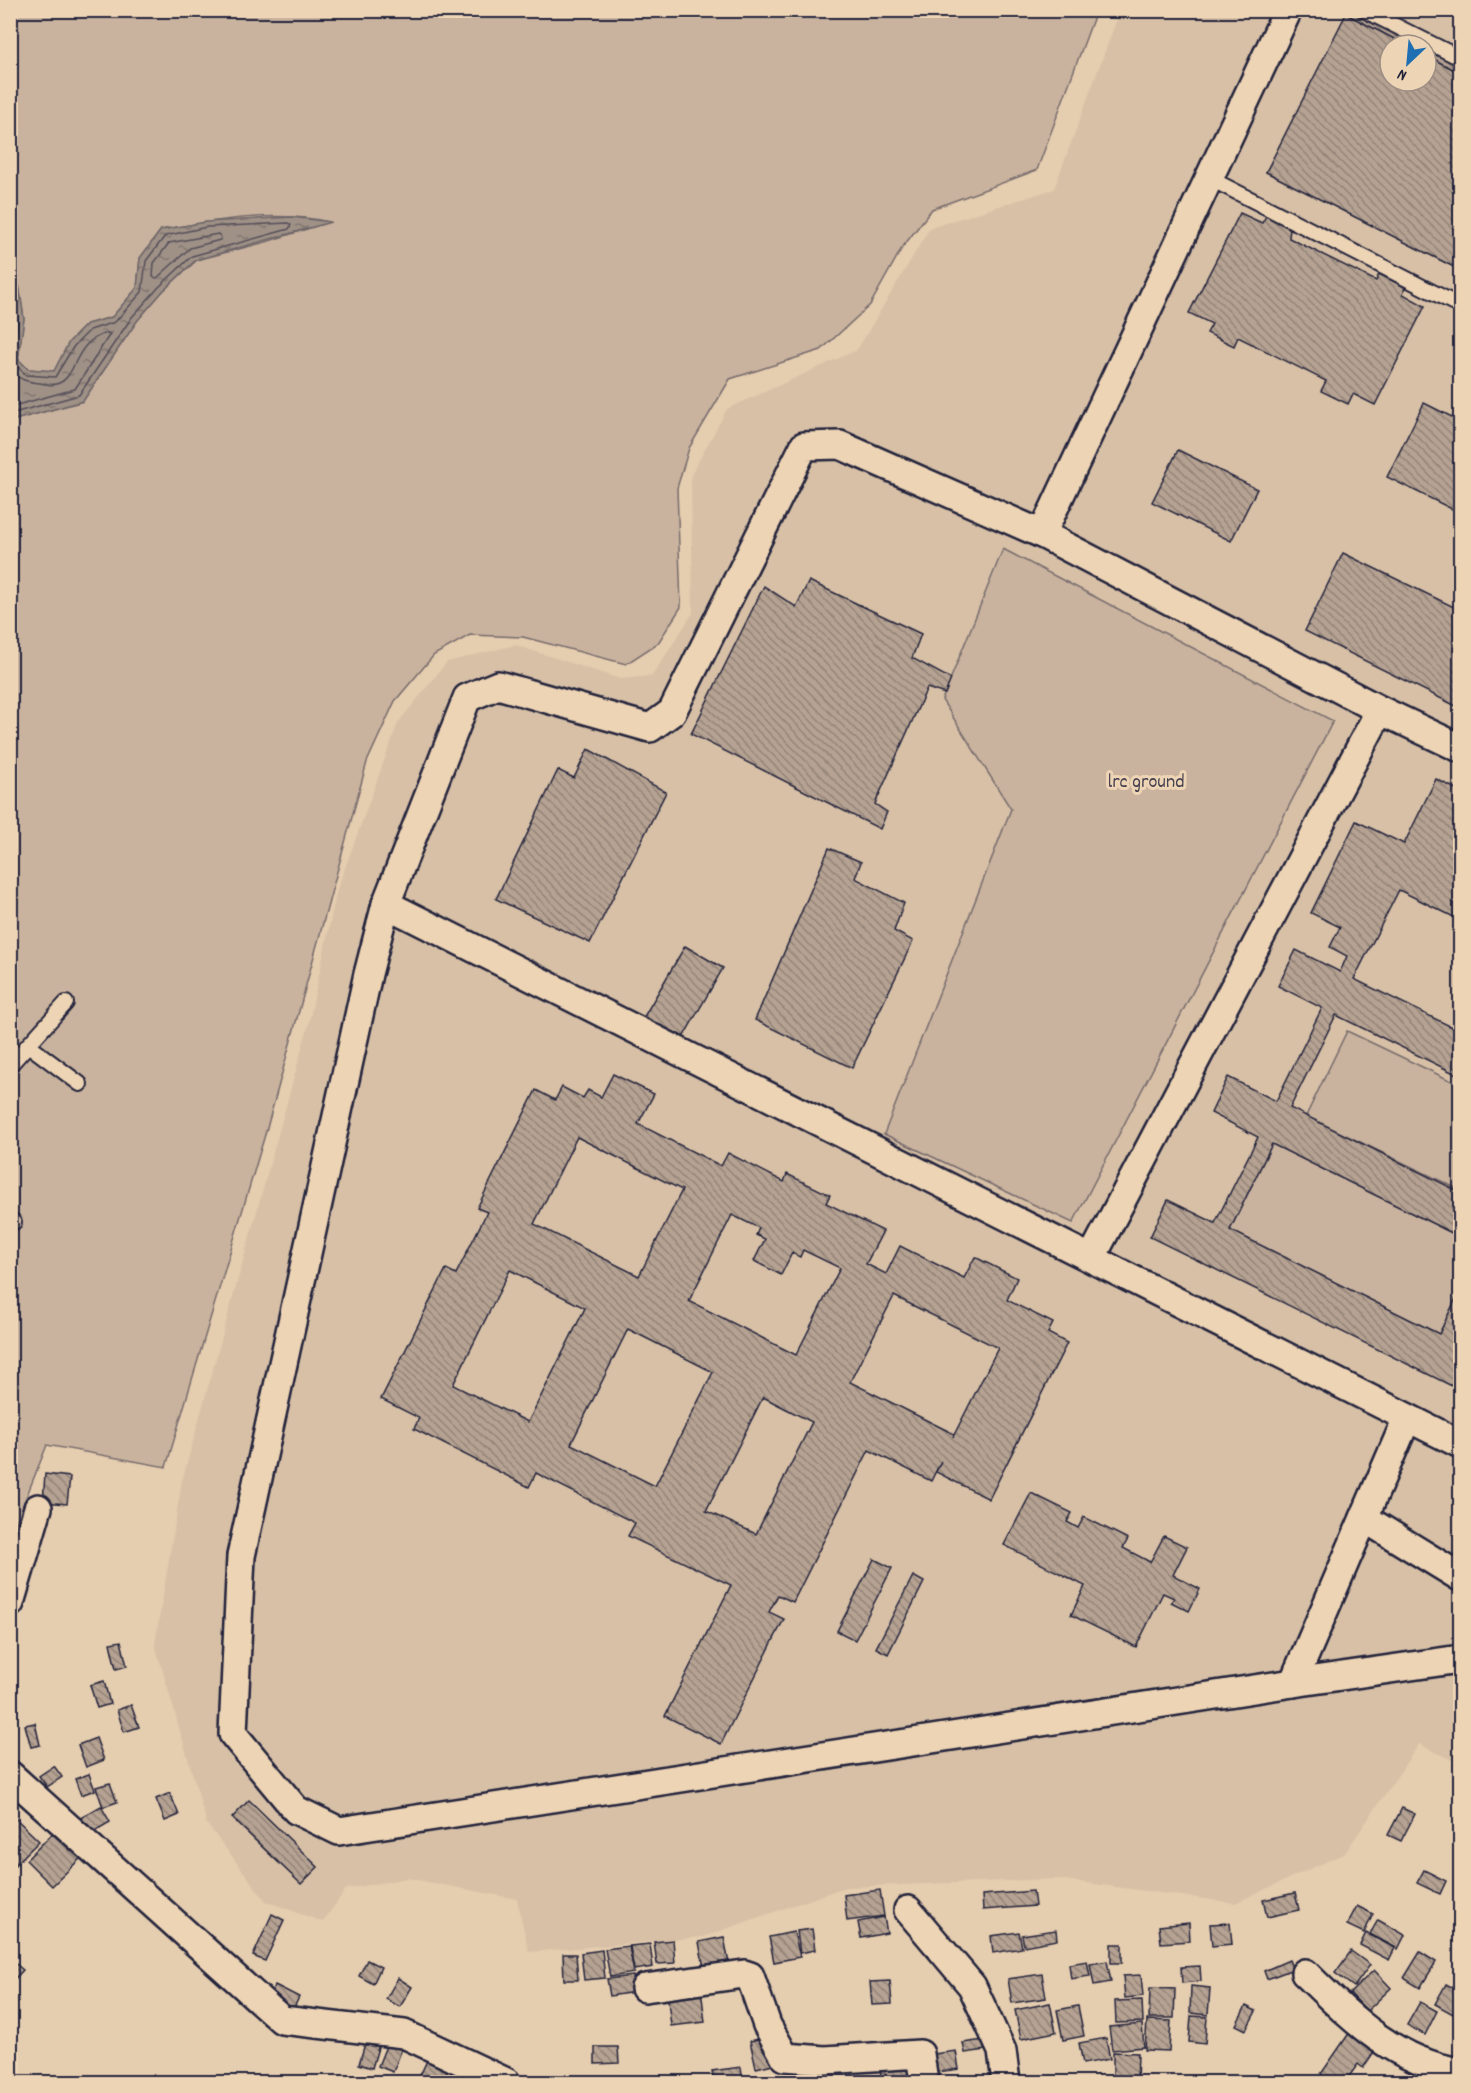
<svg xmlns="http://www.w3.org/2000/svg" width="1471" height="2093" viewBox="0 0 1471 2093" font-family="Dekko,sans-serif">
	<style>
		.built { fill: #d7c0a6; fill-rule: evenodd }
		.park { fill: #c9b39e; stroke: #766a6c; stroke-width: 1.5 }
		.water { fill: url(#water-ripples); stroke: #6d6568; stroke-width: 1.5 }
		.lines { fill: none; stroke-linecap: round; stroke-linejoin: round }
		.shore { stroke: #544e59; stroke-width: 1.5 }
		.building { fill: url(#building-back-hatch); stroke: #22223b; stroke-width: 1.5; fill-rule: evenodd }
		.lane-casing { stroke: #22223b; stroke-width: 18 }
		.street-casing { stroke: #22223b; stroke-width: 32 }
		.lane { stroke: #edd4b4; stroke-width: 14 }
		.street { stroke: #edd4b4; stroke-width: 27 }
		.labels { text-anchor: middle; stroke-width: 6; stroke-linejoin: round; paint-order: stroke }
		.park-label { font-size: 20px; fill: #433f4f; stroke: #edd4b4 }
	</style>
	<defs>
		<pattern id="water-ripples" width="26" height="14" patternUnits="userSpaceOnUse" patternTransform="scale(1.5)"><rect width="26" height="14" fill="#9f9186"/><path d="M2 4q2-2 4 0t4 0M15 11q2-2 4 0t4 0" fill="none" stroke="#81766f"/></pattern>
		<pattern id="building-back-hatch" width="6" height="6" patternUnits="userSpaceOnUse" patternTransform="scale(1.5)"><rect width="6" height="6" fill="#b5a292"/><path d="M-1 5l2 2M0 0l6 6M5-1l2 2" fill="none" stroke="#938478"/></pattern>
	</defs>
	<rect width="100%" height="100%" fill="#e5cdaf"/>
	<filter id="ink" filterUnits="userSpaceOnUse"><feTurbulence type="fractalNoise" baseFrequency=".0167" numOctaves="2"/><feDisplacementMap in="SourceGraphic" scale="12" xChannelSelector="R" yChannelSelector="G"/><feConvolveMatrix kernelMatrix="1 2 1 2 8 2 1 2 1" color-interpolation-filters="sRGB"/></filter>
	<g filter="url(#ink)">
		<path class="built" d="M 1120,11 L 1460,11 L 1460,1764 L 1419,1744 L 1345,1853 L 1235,1903 L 1057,1879 L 845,1887 L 703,1937 L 529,1952 L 517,1899 L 407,1878 L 346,1889 L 323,1922 L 266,1901 L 207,1824 L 155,1644 L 182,1481 L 308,1027 L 337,890 L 398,723 L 447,662 L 515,645 L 620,679 L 652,676 L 693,613 L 691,475 L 727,409 L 857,350 L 930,228 L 1054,189 ZM 1390,45 L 1426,45 L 1426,81 L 1390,81 Z"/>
		<g class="park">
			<path d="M 11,11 L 1096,11 L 1037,170 L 932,209 L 902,248 L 870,305 L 821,350 L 730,379 L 689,448 L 677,488 L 681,607 L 658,643 L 626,664 L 523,637 L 470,635 L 434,655 L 395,701 L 367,762 L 267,1128 L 166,1467 L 47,1445 L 11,1535 L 11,421 L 83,401 L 137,321 L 163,291 L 197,260 L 266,242 L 329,222 C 275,210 215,220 161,230 L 140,258 L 137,288 L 112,317 L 87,324 L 69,342 L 54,371 L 28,369 L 18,359 L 24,319 L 19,285 L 10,282 Z"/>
			<polygon points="1003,549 1333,721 1073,1223 884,1134 1011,809 942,700"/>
			<polygon points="1347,1031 1460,1085 1460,1190 1306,1116"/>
			<polygon points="1272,1144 1460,1237 1460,1290 1439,1334 1230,1230"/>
		</g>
		<polygon class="water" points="292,217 331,222 196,260 163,291 137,321 83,401 11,421 11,282 19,285 24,319 18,359 28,369 54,371 69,342 87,324 112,317 137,288 140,258 161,230 206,222"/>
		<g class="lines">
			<g class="shore">
				<polygon points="218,234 221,237 220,240 190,248 157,278 153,277 154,263 169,243"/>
				<polyline points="10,288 14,291 18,319 13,362 26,375 55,377 74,346 90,330 115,322 142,292 146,261 165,236 207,227 288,223 291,225 289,229 192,256 159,287 132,317 79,395 10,414"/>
				<path d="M 10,371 C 21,380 27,382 40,383 C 46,384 54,386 59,383 C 78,375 73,342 107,333 L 110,334 L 75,389 L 10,407"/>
			</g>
		</g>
		<g class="building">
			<polygon points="1354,10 1363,10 1423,45 1390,45 1390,81 1426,81 1426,47 1460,66 1460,270 1266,172"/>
			<polygon points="1346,14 1406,45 1390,45 1390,81 1426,81 1426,55 1460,73 1460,270 1266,172"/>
			<polygon points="1240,213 1262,223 1266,216 1290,228 1289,238 1376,281 1379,274 1405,287 1403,294 1425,306 1375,405 1353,394 1348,404 1321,391 1326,381 1238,337 1234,346 1207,333 1212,324 1189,313"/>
			<polygon points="1424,403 1460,421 1460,513 1387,477"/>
			<polygon points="1178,450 1257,489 1231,541 1152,502"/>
			<polygon points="1343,553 1460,610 1460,708 1305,631"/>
			<polygon points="809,581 921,634 912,658 951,679 945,694 927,688 875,804 887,812 880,829 691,734 764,586 796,607"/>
			<polygon points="588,749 666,792 590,943 496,899 558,770 574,778"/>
			<polygon points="1436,779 1460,791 1460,920 1399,890 1354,979 1460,1031 1460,1076 1336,1015 1290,1108 1460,1192 1460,1237 1272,1144 1230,1230 1439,1334 1460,1290 1460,1390 1150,1237 1168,1200 1215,1223 1258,1137 1211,1113 1228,1077 1276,1101 1322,1008 1278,986 1296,950 1340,972 1347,956 1330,947 1340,927 1311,913 1356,821 1404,844"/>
			<polygon points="829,848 861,862 855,878 904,903 894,931 913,941 852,1068 755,1020"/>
			<polygon points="685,946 723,968 681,1041 642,1020"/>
			<path d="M 613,1074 L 654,1094 L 638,1124 L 721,1166 L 728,1153 L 784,1182 L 787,1174 L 830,1195 L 826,1203 L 883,1231 L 866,1264 L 886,1274 L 900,1246 L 964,1278 L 975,1257 L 1017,1278 L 1007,1300 L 1053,1323 L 1048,1333 L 1067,1343 L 989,1499 L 936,1472 L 941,1461 L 931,1481 L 869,1450 L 793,1602 L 778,1595 L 769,1612 L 784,1619 L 721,1744 L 665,1716 L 731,1585 L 628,1536 L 635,1523 L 536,1473 L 529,1487 L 414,1429 L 419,1418 L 381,1399 L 446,1269 L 456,1274 L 487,1212 L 477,1208 L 536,1090 L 555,1100 L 562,1087 L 583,1098 L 588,1090 L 601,1097 ZM 577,1137 L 682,1190 L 639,1276 L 534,1224 ZM 732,1215 L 759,1228 L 756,1235 L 765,1239 L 754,1261 L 781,1275 L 792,1253 L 800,1257 L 803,1250 L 840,1268 L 796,1355 L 689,1301 ZM 510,1270 L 585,1308 L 528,1422 L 453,1385 ZM 894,1296 L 998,1348 L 953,1437 L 954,1434 L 850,1382 ZM 628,1329 L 713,1372 L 655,1486 L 571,1444 ZM 763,1397 L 812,1422 L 756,1534 L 706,1511 Z"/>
			<polygon points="45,1474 70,1477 67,1504 43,1502"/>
			<polygon points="1031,1493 1072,1513 1067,1522 1078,1528 1084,1517 1128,1539 1123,1548 1150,1562 1164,1536 1187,1547 1173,1575 1200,1589 1189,1611 1171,1602 1174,1598 1163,1593 1136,1647 1071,1615 1085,1586 1004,1545"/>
			<polygon points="874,1559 892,1568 855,1640 837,1631"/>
			<polygon points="913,1576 924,1582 888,1654 876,1648"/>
			<polygon points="121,1641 127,1666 116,1669 110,1643"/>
			<polygon points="104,1681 110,1704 97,1708 90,1685"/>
			<polygon points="131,1705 139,1727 124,1732 117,1710"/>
			<polygon points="35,1723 40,1745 31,1747 25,1725"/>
			<polygon points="96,1738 104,1760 86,1767 78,1745"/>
			<polygon points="54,1766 62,1777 47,1787 39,1776"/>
			<polygon points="89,1774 95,1790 81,1795 75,1779"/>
			<polygon points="110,1783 117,1802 103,1807 96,1787"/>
			<polygon points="170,1793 179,1815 165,1821 156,1799"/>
			<polygon points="249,1800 318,1867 301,1884 232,1818"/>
			<polygon points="101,1806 110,1822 86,1836 77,1820"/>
			<polygon points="1402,1808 1415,1814 1401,1841 1388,1835"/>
			<polygon points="10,1813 39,1841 10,1870"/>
			<polygon points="56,1830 83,1856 52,1886 26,1860"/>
			<polygon points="1424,1870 1446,1881 1440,1894 1417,1883"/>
			<polygon points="880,1890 884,1916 847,1921 844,1895"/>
			<polygon points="1033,1891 1035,1906 983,1910 982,1895"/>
			<polygon points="1295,1893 1299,1910 1267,1917 1263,1900"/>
			<polygon points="1357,1906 1373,1914 1364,1933 1347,1925"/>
			<polygon points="272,1914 284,1920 265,1961 253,1956"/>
			<polygon points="884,1917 887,1933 861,1938 858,1922"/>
			<polygon points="1378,1920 1405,1935 1398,1949 1370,1934"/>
			<polygon points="1189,1923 1190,1941 1161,1943 1159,1926"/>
			<polygon points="1230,1923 1232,1944 1212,1946 1210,1924"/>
			<polygon points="812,1929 815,1950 800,1953 797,1931"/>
			<polygon points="1056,1930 1057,1940 1024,1946 1022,1935"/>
			<polygon points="794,1932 800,1957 774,1962 769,1937"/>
			<polygon points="1019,1932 1022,1948 993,1953 991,1936"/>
			<polygon points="1366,1933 1395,1948 1389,1960 1360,1945"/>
			<polygon points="724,1937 730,1969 705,1973 699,1942"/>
			<polygon points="673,1940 675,1963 657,1964 654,1942"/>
			<polygon points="650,1944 653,1967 634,1970 630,1946"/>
			<rect x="1111" y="1944" width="11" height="19"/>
			<polygon points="629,1946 634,1973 610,1977 605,1949"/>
			<polygon points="602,1950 605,1978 584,1980 581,1953"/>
			<polygon points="1351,1951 1370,1965 1354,1987 1335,1973"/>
			<polygon points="1420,1952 1436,1962 1420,1988 1404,1978"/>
			<polygon points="563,1954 576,1954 578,1980 564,1980"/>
			<polygon points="10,1959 23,1970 10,1984"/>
			<polygon points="367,1960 381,1967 373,1984 359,1976"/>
			<polygon points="1289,1960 1293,1969 1267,1979 1264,1971"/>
			<polygon points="1087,1961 1090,1976 1071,1979 1069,1964"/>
			<polygon points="1107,1961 1111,1982 1094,1985 1090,1964"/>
			<polygon points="1200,1966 1201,1981 1182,1983 1181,1967"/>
			<polygon points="1374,1970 1391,1988 1367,2011 1350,1993"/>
			<polygon points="1042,1974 1046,1998 1012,2003 1008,1979"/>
			<polygon points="1141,1975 1143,1996 1125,1998 1123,1976"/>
			<polygon points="633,1976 635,1992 610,1996 607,1979"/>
			<polygon points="398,1978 412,1987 400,2007 386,1999"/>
			<polygon points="890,1981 892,2004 872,2005 870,1982"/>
			<polygon points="1446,1984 1460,1992 1460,2001 1453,2014 1435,2004"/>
			<polygon points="275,1985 299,1997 291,2014 267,2002"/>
			<polygon points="1191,1986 1210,1988 1208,2015 1190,2013"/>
			<polygon points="1150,1988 1175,1989 1174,2018 1149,2018"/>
			<polygon points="701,1989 705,2022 671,2026 667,1992"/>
			<polygon points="1142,2000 1143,2022 1116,2023 1115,2001"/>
			<polygon points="1420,2002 1437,2011 1425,2035 1407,2025"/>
			<polygon points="1050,2003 1056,2032 1021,2039 1015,2010"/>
			<polygon points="1078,2006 1084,2036 1063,2040 1057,2010"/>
			<polygon points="1246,2006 1256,2011 1246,2030 1236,2025"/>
			<polygon points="1191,2016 1207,2017 1205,2044 1189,2042"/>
			<polygon points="1147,2020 1171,2021 1169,2051 1145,2050"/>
			<polygon points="1142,2024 1144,2047 1112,2050 1109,2027"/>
			<polygon points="1352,2029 1378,2046 1363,2068 1358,2064 1345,2082 1333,2082 1321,2074"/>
			<polygon points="390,2036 405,2041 393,2072 378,2066"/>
			<polygon points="367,2037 380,2041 372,2068 359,2064"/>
			<polygon points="767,2037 773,2064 756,2068 750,2041"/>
			<polygon points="1106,2038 1110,2059 1083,2064 1079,2043"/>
			<polygon points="991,2039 993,2049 965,2053 963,2043"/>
			<polygon points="595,2047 618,2047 619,2063 595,2064"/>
			<polygon points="956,2051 959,2069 930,2073 927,2055"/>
			<polygon points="431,2052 451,2062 442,2082 417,2082"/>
			<polygon points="1113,2052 1138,2053 1137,2082 1113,2082"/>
			<polygon points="910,2063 913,2082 882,2082 880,2068"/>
			<polygon points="741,2067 743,2082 714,2082 712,2071"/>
			<polygon points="777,2074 779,2082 746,2082 745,2078"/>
			<polygon points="876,2076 878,2082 846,2082"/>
			<polygon points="675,2077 675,2082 656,2082 656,2078"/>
			<polygon points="819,2077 820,2082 785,2082 784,2080"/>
		</g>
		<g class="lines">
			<defs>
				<g id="lane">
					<polyline points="1364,10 1460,58"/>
					<polyline points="1209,178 1460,306"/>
					<polyline points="28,1045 80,1084"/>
					<polyline points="10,1065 66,1003"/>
					<polyline points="10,1219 14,1222"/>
				</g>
				<g id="street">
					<polyline points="1042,534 1288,10"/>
					<polyline points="1460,748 1380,710 1042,534 840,445 804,446 672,712 650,728 498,685 467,698 386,904 368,974 241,1556 233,1734 296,1810 339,1831 1293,1683 1460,1659"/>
					<polyline points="386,904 1460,1444"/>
					<polyline points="1092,1257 1380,710"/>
					<polyline points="1364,1518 1460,1577"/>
					<polyline points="10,1603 38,1508"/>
					<polyline points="1293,1683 1407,1418"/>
					<polyline points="10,1775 282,2020 404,2034 506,2082"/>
					<polyline points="908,1910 972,1986 1002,2051 1006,2082"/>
					<path d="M 1305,1973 C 1351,2018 1393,2061 1460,2072"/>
					<polyline points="645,1988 744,1974 750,1976 767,2025 785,2057 825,2060 920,2054 924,2082"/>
				</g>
			</defs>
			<use href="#lane" class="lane-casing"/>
			<use href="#street" class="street-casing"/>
			<use href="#lane" class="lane"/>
			<use href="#street" class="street"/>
		</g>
	</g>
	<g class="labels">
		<g class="park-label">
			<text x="1146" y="787">lrc ground</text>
		</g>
	</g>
	<rect width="1471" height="2093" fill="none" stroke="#edd4b4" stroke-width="36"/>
	<rect x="18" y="18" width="1435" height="2057" fill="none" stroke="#22223b" stroke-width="2" filter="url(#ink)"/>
	<g transform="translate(1408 63) rotate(206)"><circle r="28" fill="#edd4b4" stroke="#9c8d84" stroke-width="1.5"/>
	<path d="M0-4.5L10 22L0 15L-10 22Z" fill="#1f6fb2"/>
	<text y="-9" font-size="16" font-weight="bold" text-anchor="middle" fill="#22223b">N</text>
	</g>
</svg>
